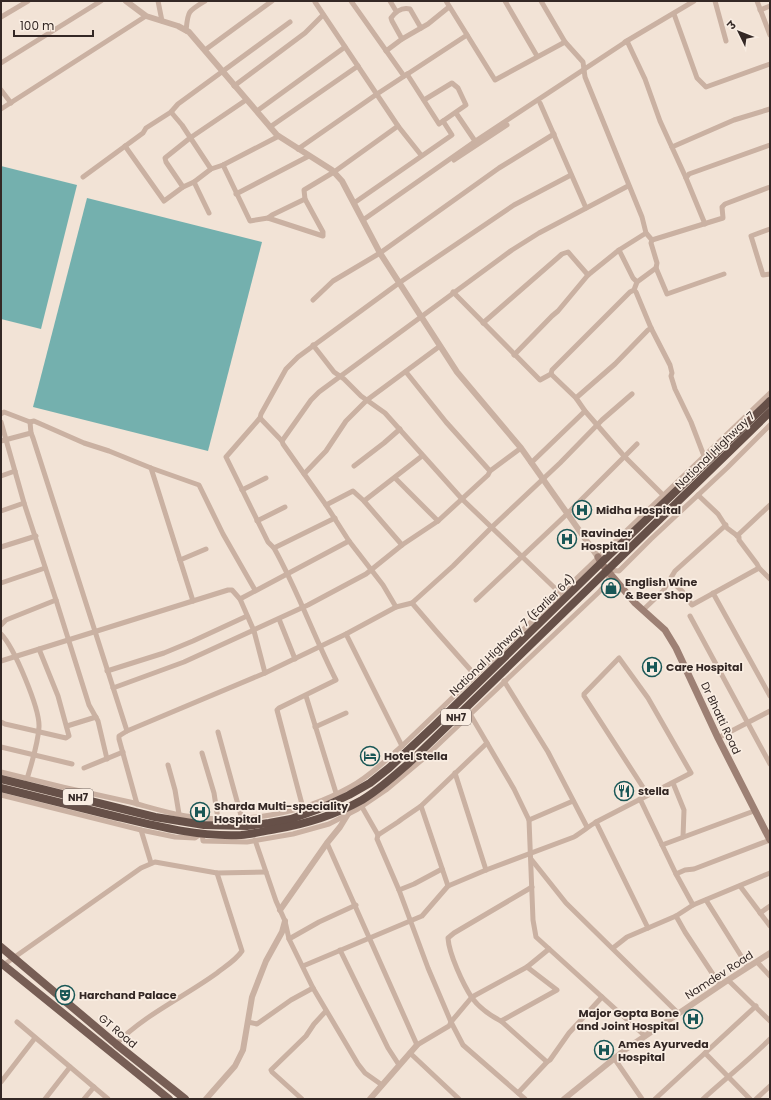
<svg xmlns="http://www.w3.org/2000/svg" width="771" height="1100" viewBox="0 0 771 1100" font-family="Poppins,'Noto Sans Devanagari',sans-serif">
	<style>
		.water { fill: #74b0ae }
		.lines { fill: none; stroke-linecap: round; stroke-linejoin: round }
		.minor { stroke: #cab1a2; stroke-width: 5 }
		.tertiary { stroke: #cab1a2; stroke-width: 6 }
		.secondary { stroke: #9d8074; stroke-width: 7 }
		.primary { stroke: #775e55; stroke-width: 8 }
		.trunk { stroke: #665048; stroke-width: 8 }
		.labels { text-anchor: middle; stroke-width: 3.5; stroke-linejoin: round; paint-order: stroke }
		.shield { fill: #f9ede2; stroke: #6f635e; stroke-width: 1 }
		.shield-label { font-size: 10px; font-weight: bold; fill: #342825 }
		.street-label { font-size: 11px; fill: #342825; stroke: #f9ede2 }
		.poi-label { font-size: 11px; font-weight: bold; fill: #342825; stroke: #f9ede2; text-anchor: start }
	</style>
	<rect width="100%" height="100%" fill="#f2e3d6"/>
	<g class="water">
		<polygon points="1,166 77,185 41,329 1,319"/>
		<polygon points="87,198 262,242 208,451 33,407"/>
	</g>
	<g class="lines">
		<g class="minor">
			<polyline points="158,1 162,21"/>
			<polyline points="316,1 315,2 398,126 421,155"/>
			<polyline points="351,1 404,76"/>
			<polyline points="390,1 396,11"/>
			<polyline points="446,1 495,80 565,42"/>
			<polyline points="505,1 537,56"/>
			<polyline points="541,1 565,42 583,62 585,77 642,217 646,233 652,240 651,243 657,263 656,268 667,294 724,274"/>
			<polyline points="715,1 726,41"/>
			<polyline points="757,1 770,35"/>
			<polyline points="760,10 770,6"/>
			<polyline points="674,14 697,78 706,87 770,64"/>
			<polyline points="1,17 28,1"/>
			<path d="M 186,31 C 188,11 187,12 205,1"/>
			<path d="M 402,39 L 392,21 L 391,18 C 396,11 402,7 410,9 L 421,28"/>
			<polyline points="625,42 694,1"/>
			<polyline points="205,50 272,1"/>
			<polyline points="386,51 402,39 428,24 449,7"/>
			<polyline points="1,63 101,1"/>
			<polyline points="234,86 305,33 323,15"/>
			<polyline points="1,90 11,103"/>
			<polyline points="424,100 452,83 458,88 466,105 443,121"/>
			<polyline points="540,103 586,208"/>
			<polyline points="1,109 146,16"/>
			<polyline points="257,111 345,47"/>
			<polyline points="171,112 182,125 211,169"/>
			<polyline points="456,113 477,144"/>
			<polyline points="270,127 358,66"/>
			<polyline points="125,146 164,201 183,187 194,182 211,169 223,165 279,136"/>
			<polyline points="672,147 734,120 770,109"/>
			<polyline points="298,149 377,94 467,35"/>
			<polyline points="454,160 507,125"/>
			<polyline points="223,165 250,221 268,218 323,236 323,232 305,199 304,190 334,172 398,126"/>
			<polyline points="83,177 143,133 146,128 171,112 178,104 290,22"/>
			<polyline points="686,178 689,174 770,145"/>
			<polyline points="194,182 209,213"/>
			<polyline points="183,187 166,162 165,158 190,138 246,100"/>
			<polyline points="236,194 309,156"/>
			<polyline points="354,203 452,135 443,121 439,124 407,74"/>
			<polyline points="268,218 272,215 305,199"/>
			<polyline points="363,220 477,140 627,41 645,79 660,121 686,178 705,224"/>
			<polyline points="770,229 751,236 763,275 770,274"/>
			<polyline points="652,240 723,218 722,207 725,204 770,187"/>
			<polyline points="619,250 633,278 637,282"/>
			<polyline points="634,290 636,292 651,328 670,365 672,373 671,376 675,389 691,422 704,456"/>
			<polyline points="453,292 540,380 551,374 552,370 630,292 634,290 637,282 656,268"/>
			<polyline points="313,300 333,281 380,253 499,168 554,134"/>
			<polyline points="483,323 562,254 568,252 588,275"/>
			<polyline points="313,345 334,372 344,379 361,396 385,413 462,499 561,594"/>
			<polyline points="514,355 552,316 558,311 588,275 619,250 646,233"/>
			<polyline points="406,372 446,422 490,471"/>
			<polyline points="551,374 576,398 585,411 624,456 665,497"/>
			<polyline points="576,398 615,364 648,330 651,328"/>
			<polyline points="1,414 4,412 30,422 34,421 84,443 109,451 151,468 199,485 223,534 255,590"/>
			<polyline points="260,418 282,441 283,444 326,505 349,541 383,585 396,607"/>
			<polyline points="1,422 24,503 56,600 89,705 98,721 107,759"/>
			<polyline points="30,422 31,433 33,438 127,731 265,673 346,634 396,607 412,603 453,566 492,527 560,463 602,420 632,394"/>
			<polyline points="1,441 31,433"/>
			<polyline points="282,441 311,400 319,392 512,250 539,233 628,186"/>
			<polyline points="531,463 585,411"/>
			<polyline points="354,466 384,443 400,429"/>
			<polyline points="151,468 193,601"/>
			<polyline points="304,474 326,451 346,421 367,400 440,346"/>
			<polyline points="1,476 15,471"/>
			<polyline points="395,478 438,521"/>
			<polyline points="242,490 266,478"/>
			<polyline points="698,495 718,514 727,528 739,537 739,540 757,564 759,568 770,579"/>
			<polyline points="364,501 422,456"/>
			<polyline points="326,505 353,491 364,501 402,545"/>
			<polyline points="1,511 24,503"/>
			<polyline points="335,518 274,548 268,542 226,457 260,418 261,414 286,369 298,357 399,283 514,205 571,175"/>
			<polyline points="257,521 285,507"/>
			<polyline points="737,536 770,505"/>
			<polyline points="1,547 36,536"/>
			<path d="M 274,548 C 298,591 314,637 336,680 L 279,708 L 277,710 L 303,808"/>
			<polyline points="180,560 206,549"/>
			<polyline points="670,580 682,591 692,605 759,568"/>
			<polyline points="1,583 45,568"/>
			<polyline points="713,593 770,696"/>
			<polyline points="240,599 349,541"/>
			<polyline points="476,600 567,514 637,444"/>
			<polyline points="412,603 436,631 475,675"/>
			<polyline points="643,610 663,591 675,571 726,525"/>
			<polyline points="690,616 770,764"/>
			<polyline points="279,619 295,659"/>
			<polyline points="1,625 6,620 56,600"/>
			<path d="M 1,634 C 14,647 40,709 39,727 C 38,744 32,762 27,779"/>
			<polyline points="346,634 402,746"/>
			<polyline points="1,661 228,590 232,590 240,599 254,631 265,673"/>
			<polyline points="107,671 164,653 193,641 247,616"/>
			<polyline points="504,681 548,752 587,827"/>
			<polyline points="113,688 184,662 308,605 366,574 402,545 438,521 488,475 490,471 521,448"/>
			<polyline points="306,696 336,793"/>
			<polyline points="470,714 514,789 529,820 533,920 536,937 645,1036"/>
			<polyline points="1,722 5,724 66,738 69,736 58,696 39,649"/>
			<polyline points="67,726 96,717"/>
			<polyline points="315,727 346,713"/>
			<polyline points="127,731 119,736 119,739 137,804"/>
			<polyline points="218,732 242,819"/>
			<polyline points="718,738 770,711"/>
			<polyline points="487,743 421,806 402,819 398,822 378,835 377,839 399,890 428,968 451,1022 463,1045 525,1099"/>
			<polyline points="1,747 72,764"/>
			<polyline points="202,753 214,793 218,819"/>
			<polyline points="168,765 175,790 179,814"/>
			<polyline points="84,768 123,752"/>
			<path d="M 1,772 C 44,783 87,793 130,802 C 149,807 167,813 186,816 C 243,824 300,815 350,787 C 369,777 386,760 402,746 L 770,393"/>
			<polyline points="455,773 486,870"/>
			<polyline points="673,783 684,810 683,837"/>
			<polyline points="1,795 141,830 175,837 195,838 202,833 203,841 247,842 293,834 329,824 358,809 386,790 423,759 599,592 609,580 607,570 619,571 651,539 727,468 770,425"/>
			<polyline points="640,799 676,874 693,905"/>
			<polyline points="421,806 448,886"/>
			<polyline points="362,807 378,835"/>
			<polyline points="529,820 573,801"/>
			<polyline points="596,822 648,928"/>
			<polyline points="141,830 151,863"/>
			<polyline points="255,840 276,901 285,921 289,939 313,988 358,1064 365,1073 382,1085"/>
			<polyline points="327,843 417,1045 449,1026 451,1022 472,997 527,967 549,949"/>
			<polyline points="662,845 754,811"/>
			<polyline points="531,859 566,903 678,1013"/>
			<polyline points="676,874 685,870 694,869 770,840"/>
			<polyline points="740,886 770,926"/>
			<path d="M 532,887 L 454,933 L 448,938 C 449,954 463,984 472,998 C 479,1007 491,1016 501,1021 L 547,1062 L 550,1060 L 569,1033 L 602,997"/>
			<polyline points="399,890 414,884 442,869"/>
			<polyline points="706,900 748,967"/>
			<polyline points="760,913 770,906"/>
			<polyline points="676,916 685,932 720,985"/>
			<polyline points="289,939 319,922 356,905"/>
			<polyline points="613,948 627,937 676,916 693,905 770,873"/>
			<polyline points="340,950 388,1048 399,1065"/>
			<polyline points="757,962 770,976"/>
			<polyline points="2,966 141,868 155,862 217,873 266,872"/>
			<path d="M 303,966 L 422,916 L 448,886 L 486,870 L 574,837 C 582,832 588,827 596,822 L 691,773 L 648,698 L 619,658 L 584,694 L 584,696 L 648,795"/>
			<polyline points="728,980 770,1021"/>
			<polyline points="501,1021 557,990 527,967"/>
			<polyline points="17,1022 108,1099"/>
			<polyline points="248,1022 257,1024 291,1000 313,988"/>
			<path d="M 116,1044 C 144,1015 184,997 217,973 C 226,966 236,960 242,951 L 217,873"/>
			<polyline points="410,1053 459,1099"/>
			<polyline points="614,1058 642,1099"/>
			<polyline points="1,1082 35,1038"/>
			<polyline points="518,1093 547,1062"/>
			<polyline points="45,1099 70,1067"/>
			<polyline points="84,1099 94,1087"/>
			<polyline points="302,1099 272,1072 271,1070 306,1036 314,1024 326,1011"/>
			<polyline points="655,1099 705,1053"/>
			<path d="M 703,1099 C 725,1079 749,1060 770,1039"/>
			<polyline points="750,1099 705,1053 756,1006"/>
			<polyline points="756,1099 770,1086"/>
		</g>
		<g class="tertiary">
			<polyline points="126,1 146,16 178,26 189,32 277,135 332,170 342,181 380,253 457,372 521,448 598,557"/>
			<polyline points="280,910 327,843 340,827 348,814"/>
			<polyline points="206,1099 235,1066 243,1050 252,997 266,961 282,932 285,921"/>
			<polyline points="370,1099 417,1045"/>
			<polyline points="564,1099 626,1049 728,980 770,953"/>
		</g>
		<polyline class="secondary" points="598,557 601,563 635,603 665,630 676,648 718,738 770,840"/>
		<g class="primary">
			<polyline points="1,947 116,1044 185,1099"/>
			<polyline points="1,963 169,1099"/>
		</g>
		<g class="trunk">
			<polyline points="1,779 155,817 204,825 247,826 269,823 291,819 319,809 349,795 370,783 389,768 435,725 601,563 770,401"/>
			<path d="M 1,788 C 37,797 73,806 110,815 C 152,825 196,837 241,835 C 253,834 264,831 276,829 C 306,824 335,815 362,800 C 379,790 394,776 409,763 L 770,412"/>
		</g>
	</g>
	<defs>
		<symbol id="hospital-ring" viewBox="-11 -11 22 22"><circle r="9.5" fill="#f9ede2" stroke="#195756" stroke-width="1.5"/><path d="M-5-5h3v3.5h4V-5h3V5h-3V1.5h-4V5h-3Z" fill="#195756"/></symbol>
		<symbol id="shop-ring" viewBox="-11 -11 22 22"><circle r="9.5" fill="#f9ede2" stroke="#195756" stroke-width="1.5"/><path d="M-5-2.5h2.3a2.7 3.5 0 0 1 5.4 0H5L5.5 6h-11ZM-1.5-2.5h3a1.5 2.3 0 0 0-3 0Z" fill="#195756"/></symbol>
		<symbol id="hotel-ring" viewBox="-11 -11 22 22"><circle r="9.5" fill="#f9ede2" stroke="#195756" stroke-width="1.5"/><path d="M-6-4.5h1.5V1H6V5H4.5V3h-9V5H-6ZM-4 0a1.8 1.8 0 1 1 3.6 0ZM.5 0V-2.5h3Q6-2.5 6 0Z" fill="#195756"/></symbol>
		<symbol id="restaurant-ring" viewBox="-11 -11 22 22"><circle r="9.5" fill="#f9ede2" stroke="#195756" stroke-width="1.5"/><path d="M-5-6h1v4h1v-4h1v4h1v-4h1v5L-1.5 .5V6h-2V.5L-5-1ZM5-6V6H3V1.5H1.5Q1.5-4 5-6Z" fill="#195756"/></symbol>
		<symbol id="theatre-ring" viewBox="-11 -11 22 22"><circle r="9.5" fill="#f9ede2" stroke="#195756" stroke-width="1.5"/><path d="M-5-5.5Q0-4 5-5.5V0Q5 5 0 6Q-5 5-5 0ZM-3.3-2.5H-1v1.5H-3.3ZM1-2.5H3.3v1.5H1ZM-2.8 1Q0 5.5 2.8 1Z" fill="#195756"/></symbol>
	</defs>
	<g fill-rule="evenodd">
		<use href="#hospital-ring" x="571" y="499" width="22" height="22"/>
		<use href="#hospital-ring" x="556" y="528" width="22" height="22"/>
		<use href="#shop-ring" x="600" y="577" width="22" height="22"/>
		<use href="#hospital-ring" x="641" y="656" width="22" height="22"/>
		<use href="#hotel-ring" x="359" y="745" width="22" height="22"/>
		<use href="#restaurant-ring" x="613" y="780" width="22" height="22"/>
		<use href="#hospital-ring" x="189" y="801" width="22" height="22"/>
		<use href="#theatre-ring" x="54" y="984" width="22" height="22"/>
		<use href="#hospital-ring" x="682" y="1008" width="22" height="22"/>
		<use href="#hospital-ring" x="593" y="1039" width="22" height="22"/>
	</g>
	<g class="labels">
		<g class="shield">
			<rect x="441" y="709" width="30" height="16" rx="3"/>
			<rect x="63" y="789" width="30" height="16" rx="3"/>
		</g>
		<g class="shield-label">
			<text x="456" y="721">NH7</text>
			<text x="78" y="801">NH7</text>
		</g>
		<g class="street-label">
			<text transform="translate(715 450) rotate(-44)" y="4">National Highway 7</text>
			<text transform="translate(512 635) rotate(-44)" y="4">National Highway 7 (Earlier 64)</text>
			<text transform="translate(721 718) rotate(65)" y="4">Dr Bhatti Road</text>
			<text transform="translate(719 975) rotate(-33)" y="4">Namdev Road</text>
			<text transform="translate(118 1031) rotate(40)" y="4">GT Road</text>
		</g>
		<g class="poi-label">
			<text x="596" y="514">Midha Hospital</text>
			<text x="581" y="537">Ravinder<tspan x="581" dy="13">Hospital</tspan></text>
			<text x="625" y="586">English Wine<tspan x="625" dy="13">&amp; Beer Shop</tspan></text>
			<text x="666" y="671">Care Hospital</text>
			<text x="384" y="760">Hotel Stella</text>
			<text x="638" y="795">stella</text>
			<text x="214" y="810">Sharda Multi-speciality<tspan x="214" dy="13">Hospital</tspan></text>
			<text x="79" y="999">Harchand Palace</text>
			<text x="679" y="1017" text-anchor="end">Major Gopta Bone<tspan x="679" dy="13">and Joint Hospital</tspan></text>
			<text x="618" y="1048">Ames Ayurveda<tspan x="618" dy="13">Hospital</tspan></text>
		</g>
	</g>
	<rect width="771" height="1100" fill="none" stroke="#342825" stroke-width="4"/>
	<g transform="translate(739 32) rotate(313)" stroke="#f9ede2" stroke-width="3" paint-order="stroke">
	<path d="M0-3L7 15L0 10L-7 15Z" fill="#342825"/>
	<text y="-6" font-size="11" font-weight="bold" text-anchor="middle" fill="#342825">उ</text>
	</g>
	<path d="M14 30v6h79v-6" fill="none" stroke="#342825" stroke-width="2"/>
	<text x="20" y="30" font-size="12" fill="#342825" stroke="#f9ede2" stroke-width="3" paint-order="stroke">100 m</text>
</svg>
